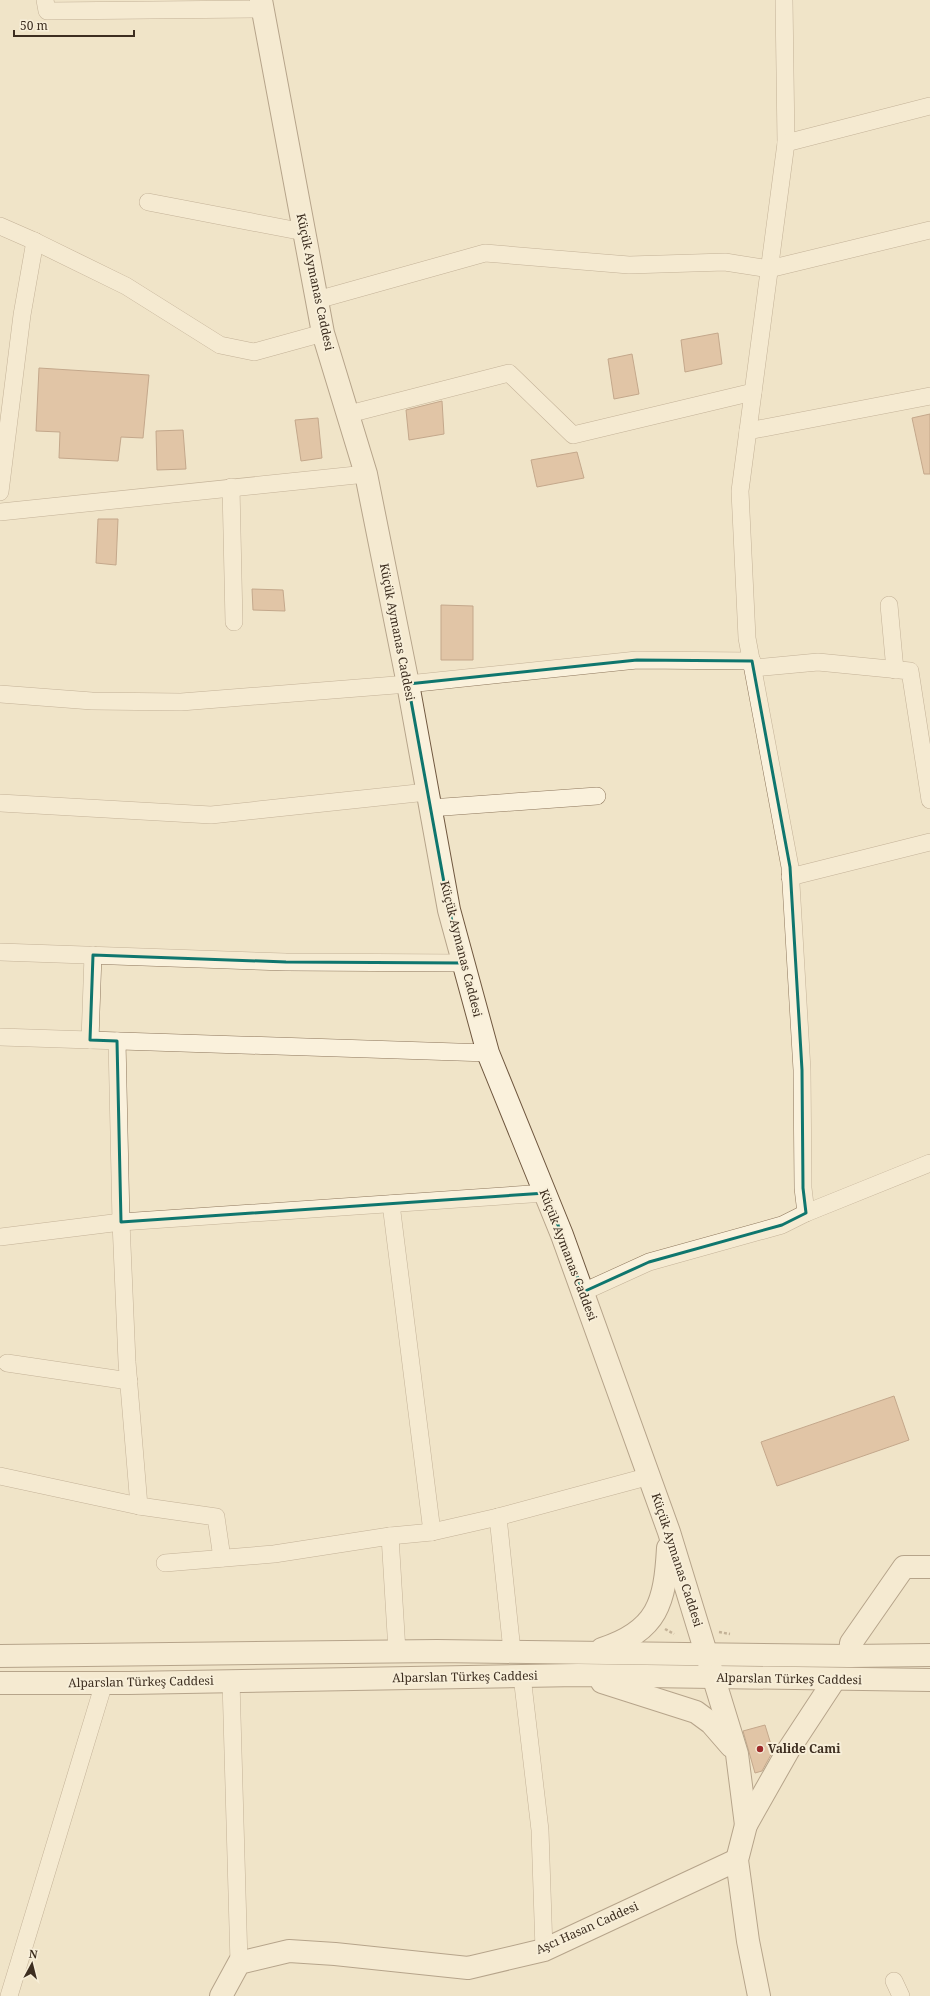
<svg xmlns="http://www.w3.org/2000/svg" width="930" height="1996" viewBox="0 0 930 1996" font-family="'Noto Serif',serif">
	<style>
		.building { fill: #cf9f7d; stroke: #8d5f41 }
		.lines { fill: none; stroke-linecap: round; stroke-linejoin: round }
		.street-casing { stroke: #8d765c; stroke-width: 18 }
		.secondary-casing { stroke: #6f573f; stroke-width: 24 }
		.path { stroke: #8d765c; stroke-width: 2.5; stroke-dasharray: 3 2; stroke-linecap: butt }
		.street { stroke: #faf1dc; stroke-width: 17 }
		.secondary { stroke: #faf1dc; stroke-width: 22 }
		.marked { fill: none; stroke: #0f766e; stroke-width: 3; stroke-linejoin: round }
		.poi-dot { fill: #9e2a2b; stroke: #f7eed8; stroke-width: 1.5 }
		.labels { text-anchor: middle; stroke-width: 4; stroke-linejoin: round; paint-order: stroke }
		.street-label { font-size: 12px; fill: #3d2e20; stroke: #f7eed8 }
		.poi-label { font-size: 12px; font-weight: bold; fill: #3d2e20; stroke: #f7eed8; text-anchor: start }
	</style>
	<rect width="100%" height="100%" fill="#f0e4c8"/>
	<g class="building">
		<polygon points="718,333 722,364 685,372 681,340"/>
		<polygon points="632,354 639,394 614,399 608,359"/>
		<polygon points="39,368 149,375 143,438 121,437 118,461 59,458 60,432 36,431"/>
		<polygon points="442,401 444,434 409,440 406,410"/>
		<polygon points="930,414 930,474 924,474 912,418"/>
		<polygon points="318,418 322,458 301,461 295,420"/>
		<polygon points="183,430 186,469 157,470 156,431"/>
		<polygon points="577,452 584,478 537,487 531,460"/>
		<polygon points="98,519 118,519 116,565 96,563"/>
		<polygon points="252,589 283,590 285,611 253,610"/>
		<polygon points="441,605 473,606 473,660 441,660"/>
		<polygon points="894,1396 909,1440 777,1486 761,1442"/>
		<polygon points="765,1725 773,1751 762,1771 755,1773 743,1731"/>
	</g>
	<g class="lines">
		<defs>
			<g id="street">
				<polyline points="45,0 47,11 263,9"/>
				<polyline points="784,0 786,143 740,491 747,638 790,867 802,1070 803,1188 806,1213"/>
				<polyline points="786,143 930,106"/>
				<polyline points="148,202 304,232"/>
				<polyline points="0,226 32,240 126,286 220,345 254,352 323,333"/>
				<polyline points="317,300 485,253 629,265 725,262 769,269 930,230"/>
				<polyline points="349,414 509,373 573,435 753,392"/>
				<polyline points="748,431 930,396"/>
				<polyline points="231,487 234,622"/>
				<polyline points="0,492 22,315 35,241"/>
				<polyline points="0,512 366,474"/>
				<polyline points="889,605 895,670"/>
				<polyline points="753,668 818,662 910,671 930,800"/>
				<polyline points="0,694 92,701 181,702 408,684 637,660 752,661"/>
				<polyline points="0,803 211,815 427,792"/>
				<polyline points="430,808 597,796"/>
				<polyline points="790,877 930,842"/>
				<polyline points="0,952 286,962 463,963"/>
				<polyline points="0,1037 488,1053"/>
				<polyline points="90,1040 93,955"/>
				<polyline points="117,1041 121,1222 127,1362 139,1506 216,1517 222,1558"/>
				<polyline points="391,1204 432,1532"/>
				<polyline points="0,1237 121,1222 546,1193"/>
				<polyline points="583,1292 649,1262 782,1225 806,1213 930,1163"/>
				<polyline points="7,1363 129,1381"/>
				<polyline points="0,1476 139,1506"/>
				<polyline points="498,1517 512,1651"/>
				<polyline points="390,1536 397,1651"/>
				<polyline points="165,1563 274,1554 390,1536 432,1532 498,1517 650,1476"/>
				<polyline points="522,1676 540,1830 544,1950"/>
				<polyline points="231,1681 239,1963"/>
				<polyline points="894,1981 901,1996"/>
				<polyline points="9,1996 104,1683"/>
			</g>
			<g id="secondary">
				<polyline points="261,0 323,333 366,474 408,684 449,910 488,1053 562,1235 669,1532 737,1754 746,1825"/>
				<path d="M 602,1649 C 658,1631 665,1602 668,1548"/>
				<polyline points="0,1656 437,1651 850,1656 930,1655"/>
				<polyline points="850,1656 851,1643 904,1567 930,1567"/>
				<polyline points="602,1682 696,1712 711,1723 731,1746"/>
				<polyline points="0,1683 129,1683 578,1675 930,1680"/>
				<polyline points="221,1996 239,1963 289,1951 335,1954 468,1968 544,1950 737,1860"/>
				<polyline points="759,1996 748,1941 737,1860 746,1825 789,1749 835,1679"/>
			</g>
		</defs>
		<use href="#street" class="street-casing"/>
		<use href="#secondary" class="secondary-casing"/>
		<g class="path">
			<polyline points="665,1629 674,1634"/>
			<polyline points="719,1632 730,1634"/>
		</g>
		<use href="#street" class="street"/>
		<use href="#secondary" class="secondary"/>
	</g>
	<path d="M0 0H930V1996H0ZM 637,660 L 752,661 L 790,867 L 802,1070 L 803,1188 L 806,1213 L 782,1225 L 649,1262 L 583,1292 L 546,1193 L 121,1222 L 117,1041 L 90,1040 L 93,955 L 286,962 L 463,963 L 449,910 L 408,684 Z" fill="#f0e4c8" fill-opacity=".55" fill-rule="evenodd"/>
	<path class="marked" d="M 637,660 L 752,661 L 790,867 L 802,1070 L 803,1188 L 806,1213 L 782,1225 L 649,1262 L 583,1292 L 546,1193 L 121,1222 L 117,1041 L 90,1040 L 93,955 L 286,962 L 463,963 L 449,910 L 408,684 Z"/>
	<circle class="poi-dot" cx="760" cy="1749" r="4"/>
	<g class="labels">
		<g class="street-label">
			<text transform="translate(315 282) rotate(78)" y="4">Küçük Aymanas Caddesi</text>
			<text transform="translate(397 632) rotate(79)" y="4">Küçük Aymanas Caddesi</text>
			<text transform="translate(461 949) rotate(76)" y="4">Küçük Aymanas Caddesi</text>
			<text transform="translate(568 1255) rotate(69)" y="4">Küçük Aymanas Caddesi</text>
			<text transform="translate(677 1560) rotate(72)" y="4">Küçük Aymanas Caddesi</text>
			<text transform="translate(465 1677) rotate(-1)" y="4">Alparslan Türkeş Caddesi</text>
			<text transform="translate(789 1679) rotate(1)" y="4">Alparslan Türkeş Caddesi</text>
			<text transform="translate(141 1682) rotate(-1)" y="4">Alparslan Türkeş Caddesi</text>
			<text transform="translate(587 1928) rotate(-24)" y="4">Aşcı Hasan Caddesi</text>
		</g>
		<g class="poi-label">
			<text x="768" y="1753">Valide Cami</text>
		</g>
	</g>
	<g transform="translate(32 1964) rotate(7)" stroke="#f7eed8" stroke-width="3" paint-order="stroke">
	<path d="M0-3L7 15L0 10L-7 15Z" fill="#3d2e20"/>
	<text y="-6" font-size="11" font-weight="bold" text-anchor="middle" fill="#3d2e20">N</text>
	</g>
	<path d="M14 30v6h120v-6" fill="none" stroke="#3d2e20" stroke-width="2"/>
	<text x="20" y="30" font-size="12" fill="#3d2e20" stroke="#f7eed8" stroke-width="3" paint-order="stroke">50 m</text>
</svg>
